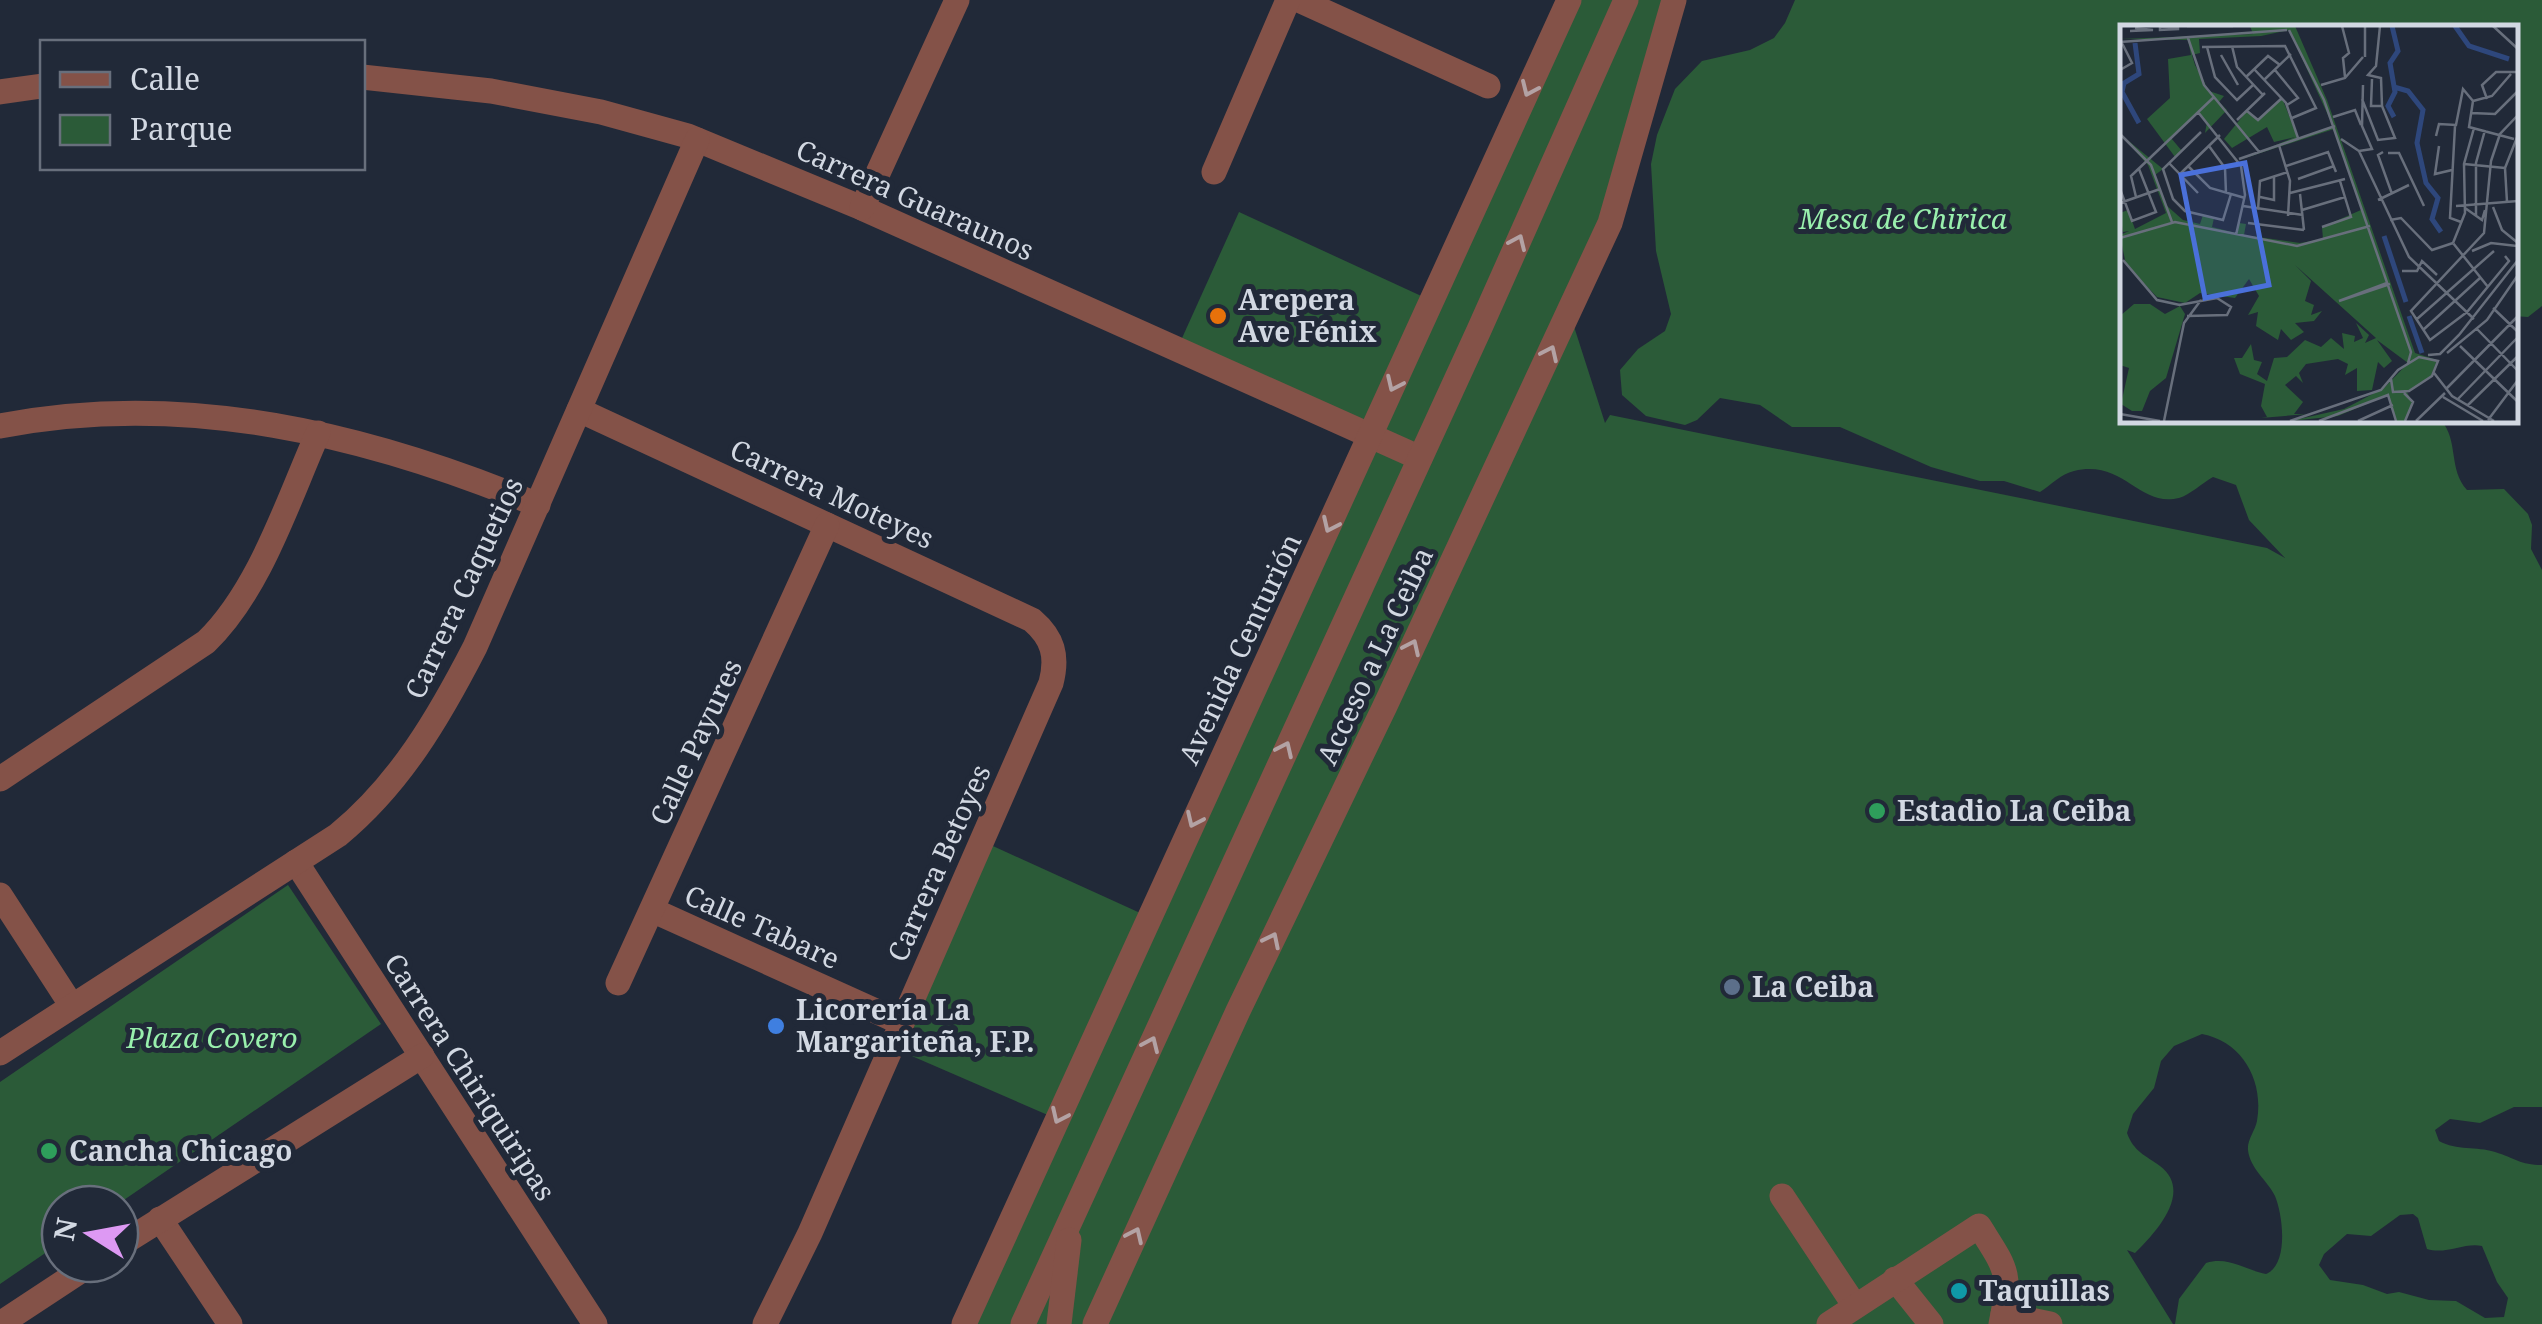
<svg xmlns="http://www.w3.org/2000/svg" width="2542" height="1324" viewBox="0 0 2542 1324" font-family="'Noto Serif',serif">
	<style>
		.green { fill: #2b5b38; fill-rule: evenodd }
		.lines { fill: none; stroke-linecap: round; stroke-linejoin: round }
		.street { stroke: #845248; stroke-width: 25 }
		.oneway { stroke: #b3a2a4 }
		.food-dot { fill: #e8710a; stroke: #212938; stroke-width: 4 }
		.leisure-dot { fill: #2e9e5b; stroke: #212938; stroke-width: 4 }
		.service-dot { fill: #5c6f8a; stroke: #212938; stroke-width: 4 }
		.shop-dot { fill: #3f7fe0; stroke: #212938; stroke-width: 4 }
		.culture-dot { fill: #0f9aa8; stroke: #212938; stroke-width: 4 }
		.labels { text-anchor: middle; stroke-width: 10; stroke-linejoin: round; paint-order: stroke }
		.street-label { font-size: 28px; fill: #d2d8e2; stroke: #212938 }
		.park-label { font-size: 28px; font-style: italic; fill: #99f0ad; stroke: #212938 }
		.poi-label { font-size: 28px; font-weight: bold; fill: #d2d8e2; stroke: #212938; text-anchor: start }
		.inset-river { fill: none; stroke: #2e477c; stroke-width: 5 }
		.inset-road { fill: none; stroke: #686f7c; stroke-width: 2.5 }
		.view { fill: #4a70da; fill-opacity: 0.15; stroke: #4a70da; stroke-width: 5 }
		.inset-edge { fill: none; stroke: #d2d8e2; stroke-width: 5 }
	</style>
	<rect width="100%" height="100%" fill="#212938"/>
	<g class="green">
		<path d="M 1569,0 L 1674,0 L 1569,311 L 1605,423 L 1610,415 L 2267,548 L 2285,558 L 2249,520 L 2236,485 L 2213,477 C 2202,483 2190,495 2179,498 C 2139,508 2124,459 2074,471 C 2061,474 2051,485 2040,492 L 2004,481 L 1980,481 L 1931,467 L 1840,427 L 1792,427 L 1760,405 L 1720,398 L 1697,420 L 1685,425 L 1646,416 L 1622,395 L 1620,370 L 1638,349 L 1665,331 L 1671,314 L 1656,251 L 1651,164 L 1657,135 L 1675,89 L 1702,61 L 1750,50 L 1774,38 L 1785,23 L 1795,0 L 2542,0 L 2542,306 L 2528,317 L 2514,316 L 2514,28 L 2122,28 L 2122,420 L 2441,420 C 2459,441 2448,469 2467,490 L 2504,489 L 2528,514 L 2532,525 L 2531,549 L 2542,570 L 2542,1107 L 2514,1107 L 2480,1123 L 2450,1119 L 2435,1130 L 2439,1141 C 2457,1151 2476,1146 2495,1152 C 2515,1158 2520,1165 2542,1165 L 2542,1324 L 2175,1324 L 2179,1299 L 2206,1263 C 2229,1256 2245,1270 2266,1274 C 2289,1265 2283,1215 2275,1196 C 2268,1181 2250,1169 2248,1150 C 2247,1140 2255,1131 2257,1121 C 2264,1081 2243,1042 2202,1034 L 2174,1046 L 2161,1061 L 2154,1088 L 2133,1114 L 2127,1133 C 2134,1152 2145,1155 2160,1166 C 2194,1192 2155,1233 2135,1253 L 2127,1250 L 2173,1324 L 964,1324 L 1057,1119 L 891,1047 L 982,841 L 1149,917 ZM 2413,1214 L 2418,1218 L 2427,1249 C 2446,1255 2465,1242 2482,1246 L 2497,1282 L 2508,1298 L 2504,1317 L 2485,1318 L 2456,1301 L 2429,1300 L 2399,1292 L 2387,1294 L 2363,1285 L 2330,1280 L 2319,1265 L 2324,1254 L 2347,1234 L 2371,1236 L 2400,1215 Z"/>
		<polygon points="1239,212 1430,300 1369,433 1178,347"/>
		<polygon points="288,885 381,1024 118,1204 60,1204 60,1243 0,1284 0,1082"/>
	</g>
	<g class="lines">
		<g class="street">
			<polyline points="1299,0 1488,86"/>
			<polyline points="362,77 491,91 601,112 688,136 862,208 1420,458"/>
			<polyline points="0,92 42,86"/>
			<polyline points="1214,172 1288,0"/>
			<polyline points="862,208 957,0"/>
			<path d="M 579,410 L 1032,620 C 1053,638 1058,656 1051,683 L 810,1233 L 765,1324"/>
			<path d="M 0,426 C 185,390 367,434 538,505"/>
			<path d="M 0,779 L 206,642 C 260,590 288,500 318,433"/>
			<polyline points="296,862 595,1324"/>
			<polyline points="0,895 72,1006"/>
			<polyline points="652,910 902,1023"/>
			<polyline points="618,983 827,525"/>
			<path d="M 0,1053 L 338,835 C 400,784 439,717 475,647 L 697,140"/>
			<polyline points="1782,1196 1855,1306"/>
			<polyline points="160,1219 230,1324"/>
			<polyline points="120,1245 422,1056"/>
			<polyline points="1895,1279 1931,1324"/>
			<polyline points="2003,1314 2050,1324"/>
			<polyline points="0,1324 91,1264"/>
			<polyline points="964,1324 1569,0"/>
			<polyline points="1023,1324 1479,330 1626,0"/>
			<polyline points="1059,1324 1069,1240"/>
			<polyline points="1095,1324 1238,1011 1385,706 1610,223 1674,0"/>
			<path d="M 1829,1324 L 1979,1226 C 2006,1269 2012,1272 2001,1324"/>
		</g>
	</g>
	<defs><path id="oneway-chevron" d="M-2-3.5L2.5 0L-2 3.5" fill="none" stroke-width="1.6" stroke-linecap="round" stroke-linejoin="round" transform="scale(2.5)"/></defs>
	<g class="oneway">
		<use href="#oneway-chevron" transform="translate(1529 89) rotate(114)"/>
		<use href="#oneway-chevron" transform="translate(1518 242) rotate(-66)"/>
		<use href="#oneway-chevron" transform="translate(1550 353) rotate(-65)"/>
		<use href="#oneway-chevron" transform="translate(1394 384) rotate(115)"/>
		<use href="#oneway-chevron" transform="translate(1330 525) rotate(115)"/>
		<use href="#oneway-chevron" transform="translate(1412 647) rotate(-65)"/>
		<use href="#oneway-chevron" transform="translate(1285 749) rotate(-65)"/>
		<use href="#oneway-chevron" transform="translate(1194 820) rotate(115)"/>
		<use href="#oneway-chevron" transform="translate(1272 940) rotate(-64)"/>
		<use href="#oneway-chevron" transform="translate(1151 1044) rotate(-66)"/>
		<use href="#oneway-chevron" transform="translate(1059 1116) rotate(115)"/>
		<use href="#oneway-chevron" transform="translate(1135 1235) rotate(-65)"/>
	</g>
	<circle class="food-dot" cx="1218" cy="316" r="10"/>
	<g class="leisure-dot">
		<circle cx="1877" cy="811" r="10"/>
		<circle cx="49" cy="1151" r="10"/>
	</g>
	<circle class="service-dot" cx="1732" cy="987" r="10"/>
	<circle class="shop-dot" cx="776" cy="1026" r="10"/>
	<circle class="culture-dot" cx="1959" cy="1291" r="10"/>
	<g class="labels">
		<g class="street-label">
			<text transform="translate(915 200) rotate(24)" y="10">Carrera Guaraunos</text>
			<text transform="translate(832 494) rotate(25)" y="10">Carrera Moteyes</text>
			<text transform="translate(464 588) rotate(-65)" y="10">Carrera Caquetios</text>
			<text transform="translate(1240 649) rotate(-65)" y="10">Avenida Centurión</text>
			<text transform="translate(1375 656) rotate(-65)" y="10">Acceso a La Ceiba</text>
			<text transform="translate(696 742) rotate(-65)" y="10">Calle Payures</text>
			<text transform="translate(939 863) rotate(-66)" y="10">Carrera Betoyes</text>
			<text transform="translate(762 927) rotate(24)" y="10">Calle Tabare</text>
			<text transform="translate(470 1077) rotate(57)" y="10">Carrera Chiriquiripas</text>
		</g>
		<g class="park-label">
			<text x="1903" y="229">Mesa de Chirica</text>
			<text x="212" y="1048">Plaza Covero</text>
		</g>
		<g class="poi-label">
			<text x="1238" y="310">Arepera<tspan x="1238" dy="32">Ave Fénix</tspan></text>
			<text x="1897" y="821">Estadio La Ceiba</text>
			<text x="1752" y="997">La Ceiba</text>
			<text x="796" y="1020">Licorería La<tspan x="796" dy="32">Margariteña, F.P.</tspan></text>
			<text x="69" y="1161">Cancha Chicago</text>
			<text x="1979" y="1301">Taquillas</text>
		</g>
	</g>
	<g transform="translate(2120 25)">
		<rect width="398" height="398" fill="#212938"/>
		<path d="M 130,1 L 175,1 L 207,75 L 295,328 L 317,335 L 311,351 L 287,367 L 293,379 L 285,396 L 276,396 L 268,370 L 218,391 L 170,396 L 224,384 L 264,363 L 288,338 L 257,315 L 272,336 L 264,343 L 258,337 L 252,365 L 237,366 L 237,343 L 225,350 L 228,339 L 218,334 L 186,339 L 179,348 L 183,358 L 176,351 L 165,360 L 183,377 L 174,389 L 187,389 L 141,393 L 147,392 L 141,381 L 145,359 L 120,349 L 114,333 L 122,333 L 131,319 L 134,335 L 142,337 L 137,349 L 147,356 L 154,333 L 167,332 L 185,315 L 201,322 L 211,313 L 224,324 L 222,308 L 235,311 L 234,317 L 243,313 L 236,298 L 249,310 L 245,318 L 256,313 L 175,240 L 191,256 L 185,276 L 194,280 L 191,290 L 202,286 L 194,296 L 175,298 L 184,307 L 171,315 L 161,304 L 158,315 L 136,301 L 138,287 L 128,290 L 139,271 L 129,254 L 115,273 L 80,268 L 65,278 L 37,272 L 6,240 L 0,210 L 9,206 L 3,207 L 0,188 L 8,185 L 15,204 L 46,188 L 28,140 L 0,109 L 43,144 L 35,150 L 46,180 L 63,195 L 80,199 L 83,190 L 94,193 L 92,202 L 116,208 L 119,198 L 126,199 L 124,210 L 180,218 L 203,214 L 202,202 L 241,185 L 214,104 L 119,135 L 175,112 L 154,117 L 147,102 L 112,123 L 104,114 L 127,86 L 138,95 L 162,73 L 178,113 L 213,101 L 169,5 L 141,11 L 79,14 L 80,28 L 72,30 L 75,40 L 89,66 L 104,71 L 99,77 L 107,85 L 85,108 L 87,97 L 78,88 L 51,113 L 62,126 L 55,132 L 27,94 L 50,73 L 48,34 L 71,30 L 68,15 L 0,14 L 133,9 ZM 30,279 L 45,289 L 60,281 L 65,289 L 46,353 L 30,366 L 22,386 L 12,386 L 1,379 L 9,343 L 0,340 L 0,291 L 14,279 Z" fill="#2b5b38"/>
		<path class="inset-river" d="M 272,1 L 278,26 L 270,38 L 275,67 L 268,81 L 274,92M 335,1 L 349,21 L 389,34M 15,18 L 19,49 L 4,58 L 2,67 L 19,98M 274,62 L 288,66 L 303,85 L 297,118 L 306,158 L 318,173 L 312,194 L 321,207M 264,211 L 286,277M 289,291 L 302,328"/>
		<path class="inset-road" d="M 67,1 L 113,1M 222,1 L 229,28 L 223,33 L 225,52M 373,1 L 398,24M 40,2 L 58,2 L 58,4 L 40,5 ZM 169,5 L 204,75 L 291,327 L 288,338M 10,6 L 33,5 L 15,3M 68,13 L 84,60 L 140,128M 0,17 L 167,5M 112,21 L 117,42 L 143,70M 82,22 L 165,21 L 196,83 L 172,93M 87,22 L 95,52 L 117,75 L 133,60M 101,30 L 118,60M 245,32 L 245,1M 134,44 L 166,78 L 178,113M 0,45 L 12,38 L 1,16M 155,45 L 178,73 L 167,80M 126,52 L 148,31 L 160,40M 252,54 L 251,81 L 262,81M 144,55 L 171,29M 201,60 L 225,53 L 243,32M 242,74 L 258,115 L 275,113 L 262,81 L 261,53 L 248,50 L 256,41 L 260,1M 367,74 L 362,60 L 376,47 L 398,47M 353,76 L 349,102 L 394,114M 353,76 L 372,71 L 391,49M 127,86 L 138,95 L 162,73M 78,87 L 121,141 L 125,170 L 116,210M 351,88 L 375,89 L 398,66M 213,92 L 235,85 L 241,100M 117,95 L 145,68M 335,101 L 330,193 L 341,197M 81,107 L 43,144 L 53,174 L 65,186 L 103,195 L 111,169M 0,109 L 31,140 L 52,197M 316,111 L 319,99 L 336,100 L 343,64 L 353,76M 221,114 L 239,126 L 289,232 L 354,294M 159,120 L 170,156 L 168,191M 89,121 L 105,143 L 106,168M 319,121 L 315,149 L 332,145M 239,126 L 252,124 L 242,101 L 243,60M 263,127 L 258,130 L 272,169M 268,128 L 279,128 L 304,181M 119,134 L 215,101M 49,138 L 78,168M 344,139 L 385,143M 68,141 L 90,163 L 125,173M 166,141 L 208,127 L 216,147M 60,149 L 100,110M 178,154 L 214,141M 0,164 L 12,196 L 36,187 L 19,144M 170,168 L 225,154M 180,169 L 184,205M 16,172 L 11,151 L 94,72M 140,172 L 154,175 L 154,152M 258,175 L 289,160M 387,177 L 385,143 L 398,110M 0,178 L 40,164M 123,181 L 183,190M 336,181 L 398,176M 373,182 L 382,205 L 398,218M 345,183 L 362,195 L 365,185M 138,185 L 140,156 L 168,147M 182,185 L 225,172M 356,191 L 356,138 L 365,105M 270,195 L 281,193 L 312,225 L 333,218M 128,198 L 184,205M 202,202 L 231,192 L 220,156M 0,213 L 55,197 L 177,221 L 250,201M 333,218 L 345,188 L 344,139 L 354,103M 333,218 L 368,262M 352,226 L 371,218 L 397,221M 385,231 L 389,236 L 347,287 L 310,315 L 291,286 L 364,208 L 371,136 L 380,109 L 398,90M 3,235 L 37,275 L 60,280M 282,246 L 297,246 L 302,236 L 317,250M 267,258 L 219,276 L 270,259M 59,280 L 97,273 L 111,282 L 107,290 L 67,291M 373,283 L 398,307M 297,294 L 374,226M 357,304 L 398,346M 303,305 L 360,253M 340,321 L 398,377M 327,328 L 367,295 L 398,250M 308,330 L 320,329 L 339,310 L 398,235M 314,348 L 332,371 L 374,396M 326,364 L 398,291M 284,368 L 293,377 L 285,396M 323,372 L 363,396M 337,375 L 398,312M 348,380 L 398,331M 0,389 L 40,396M 368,395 L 398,355M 44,396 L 64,298 L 81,275M 170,396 L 261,365 L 278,345 L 299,332 L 318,336 L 312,351 L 289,366 L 273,367 L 271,354M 199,396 L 268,370 L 276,396M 238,396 L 273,380M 296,396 L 325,368"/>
		<path class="view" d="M 125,138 L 149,260 L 85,273 L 61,150 Z"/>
		<rect width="398" height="398" class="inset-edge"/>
	</g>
	<rect x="40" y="40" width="325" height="130" fill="#212938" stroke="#686f7c" stroke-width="2.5"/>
	<rect x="60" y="72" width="50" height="15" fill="#845248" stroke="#686f7c" stroke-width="2.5"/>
	<text x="130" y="90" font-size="30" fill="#d2d8e2">Calle</text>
	<rect x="60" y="115" width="50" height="30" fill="#2b5b38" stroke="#686f7c" stroke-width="2.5"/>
	<text x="130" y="140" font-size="30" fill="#d2d8e2">Parque</text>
	<g transform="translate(90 1234) rotate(281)"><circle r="48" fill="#212938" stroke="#686f7c" stroke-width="2.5"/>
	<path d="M0-8L18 38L0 25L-18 38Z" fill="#dd99f3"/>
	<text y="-15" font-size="28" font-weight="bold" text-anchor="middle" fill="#d2d8e2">N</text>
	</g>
</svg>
